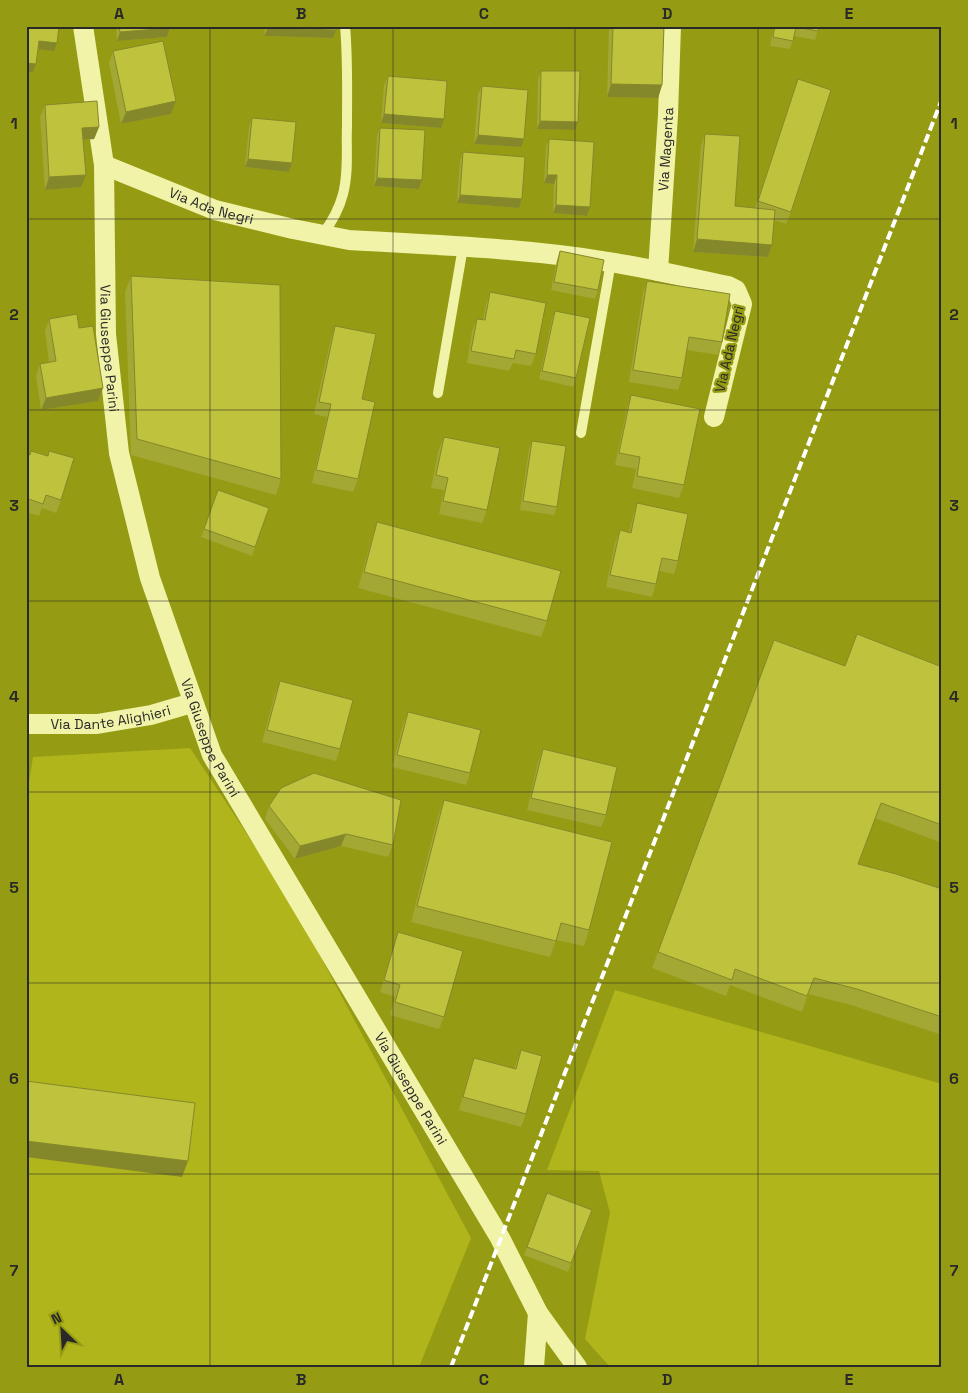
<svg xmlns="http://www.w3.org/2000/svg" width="968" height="1393" viewBox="0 0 968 1393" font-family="'Space Grotesk',sans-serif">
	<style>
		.green { fill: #b0b51b }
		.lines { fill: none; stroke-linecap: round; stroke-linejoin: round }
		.lane { stroke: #f1f3a8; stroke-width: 10 }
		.street { stroke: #f1f3a8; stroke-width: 20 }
		.rail { stroke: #fff; stroke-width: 4; stroke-dasharray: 9 4; stroke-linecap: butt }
		.wall { fill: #a3a734 }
		.shaded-wall { fill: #85882a }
		.building { fill: #bec23c; stroke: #85882a }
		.grid { fill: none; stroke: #292929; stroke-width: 1; stroke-opacity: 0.55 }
		.labels { text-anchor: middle; stroke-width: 4.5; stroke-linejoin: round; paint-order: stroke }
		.street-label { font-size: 14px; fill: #292929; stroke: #959b13 }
		.neatline { fill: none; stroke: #292929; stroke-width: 2 }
		.grid-label { font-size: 16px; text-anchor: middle; font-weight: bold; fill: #292929 }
	</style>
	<rect width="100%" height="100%" fill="#959b13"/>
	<g class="green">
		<polygon points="190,748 288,896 471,1238 419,1367 26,1367 26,801 33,757"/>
		<polygon points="615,990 942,1084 942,1367 610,1367 585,1339 610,1213 599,1171 547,1170"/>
	</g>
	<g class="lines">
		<g class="lane">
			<path d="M 322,235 C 332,222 339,210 343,194 C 349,172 346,148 347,126 C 347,92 348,59 345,26"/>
			<polyline points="438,393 463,247"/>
			<polyline points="581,433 611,262"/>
		</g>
		<g class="street">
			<path id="s1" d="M 83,26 L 104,165 L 106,334 L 119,453 L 150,578 L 212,755 L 500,1238 L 538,1313 L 577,1367"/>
			<path id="s2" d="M 104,165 L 215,210 L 293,229 L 349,240 C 435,245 523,248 609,262 C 649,268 688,278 728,286 L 736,290 L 742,304 L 714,417"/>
			<path id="s3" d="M 658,271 L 668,115 L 671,26"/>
			<path id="s4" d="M 26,724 L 97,724 L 151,715 L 192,703"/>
			<polyline points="534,1367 538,1313"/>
		</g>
		<polyline class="rail" points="451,1367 942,99"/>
	</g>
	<g class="wall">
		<polygon points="116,26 170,26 167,37 117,41"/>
		<polygon points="265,26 336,26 333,38 264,36"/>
		<polygon points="609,26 664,26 662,85 658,98 607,97"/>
		<polygon points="774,26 819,26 815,40 794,36 790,49 770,46"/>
		<polygon points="113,51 171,114 121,124 109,63"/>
		<polygon points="541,71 575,130 537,129 538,79"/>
		<polygon points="388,76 441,128 381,123 384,85"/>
		<polygon points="798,79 791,212 786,224 774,220 772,245 768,257 693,252 701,146 705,134 735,206 755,208"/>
		<polygon points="482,86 521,147 474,144 478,94"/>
		<polygon points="45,105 99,127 94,139 83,140 81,187 45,190 40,117"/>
		<polygon points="252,118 292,163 289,172 245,167 249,127"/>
		<polygon points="380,128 422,180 419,189 374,186 377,136"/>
		<polygon points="549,139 587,216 553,213 554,184 544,183 546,147"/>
		<polygon points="463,152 522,199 519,208 457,203 460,161"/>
		<polygon points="560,251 598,290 595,299 551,290 557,260"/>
		<polygon points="131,276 281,479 276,495 131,455 125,292"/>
		<polygon points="647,281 722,342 718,355 687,350 682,378 678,390 629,382 643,293"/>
		<polygon points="490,292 536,354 531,366 513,363 509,371 467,363 472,331 477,319 483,320 486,304"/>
		<polygon points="555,311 576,378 573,387 539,379 552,319"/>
		<polygon points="49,319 79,328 103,388 98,401 41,410 36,376 40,364 49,362 45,331"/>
		<polygon points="335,326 362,399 358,479 353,492 312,483 327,417 314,414 331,338"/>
		<polygon points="631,395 684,485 679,498 632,488 636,469 615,465 627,408"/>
		<polygon points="444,437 487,510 482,523 439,514 444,490 431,488 439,449"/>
		<polygon points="532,441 557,507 554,515 520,510 529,449"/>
		<polygon points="26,453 61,500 56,513 42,508 39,516 26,512"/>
		<polygon points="218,490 269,508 252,556 201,537"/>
		<polygon points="637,503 678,561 674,574 659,571 656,584 652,597 606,587 615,543 620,530 629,532 633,516"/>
		<polygon points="377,522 547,621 541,637 358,588 372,538"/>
		<polygon points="774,640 845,666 942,667 942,843 875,818 858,865 942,889 942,1035 851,1005 808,994 802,1012 730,985 726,996 652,968"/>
		<polygon points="280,681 340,749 336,761 262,742 275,694"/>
		<polygon points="408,712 470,773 466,785 392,767 403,724"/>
		<polygon points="543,749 606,815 601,827 527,810 538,762"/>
		<polygon points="444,800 589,930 584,946 556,940 550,957 411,922 438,816"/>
		<polygon points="269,806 393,845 388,857 341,846 295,859 265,819"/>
		<polygon points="398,932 444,1017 439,1029 390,1015 395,997 380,992 394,945"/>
		<polygon points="521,1050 526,1114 521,1127 459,1110 470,1070 474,1058 514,1069"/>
		<polygon points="547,1193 592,1210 568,1272 524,1255"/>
	</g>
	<g class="shaded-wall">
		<polygon points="170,28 167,37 117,41 120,32"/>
		<polygon points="268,28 336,30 333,38 264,36"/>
		<polygon points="39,41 57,43 54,51 36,49"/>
		<polygon points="26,63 36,64 33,72 26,72"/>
		<polygon points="611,84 662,85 658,98 607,97"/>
		<polygon points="176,101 171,114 121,124 126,112"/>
		<polygon points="384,114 444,119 441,128 381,123"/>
		<polygon points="540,121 578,122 575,130 537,129"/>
		<polygon points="99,127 94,139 78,140 82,128"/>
		<polygon points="478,135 524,139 521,147 474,144"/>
		<polygon points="248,159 292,163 289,172 245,167"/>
		<polygon points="86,175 81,187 45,190 49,177"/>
		<polygon points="547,175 557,175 554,184 544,183"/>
		<polygon points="377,178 422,180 419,189 374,186"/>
		<polygon points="460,195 522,199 519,208 457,203"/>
		<polygon points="556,205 590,207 587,216 553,213"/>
		<polygon points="697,239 772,245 768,257 693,252"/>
		<polygon points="103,388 98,401 41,410 46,398"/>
		<polygon points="346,834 341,846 295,859 300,846"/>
		<polygon points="26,1141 188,1161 182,1177 26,1157"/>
	</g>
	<g class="building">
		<polygon points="26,26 59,26 57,43 39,41 36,64 26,63"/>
		<polygon points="119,26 170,26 170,28 120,32"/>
		<polygon points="268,26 336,26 336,30 268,28"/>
		<polygon points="613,26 664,26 662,85 611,84"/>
		<polygon points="775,26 819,26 818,31 796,27 793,41 773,37"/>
		<polygon points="163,41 176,101 126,112 113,51"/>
		<polygon points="541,71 580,71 578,122 540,121"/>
		<polygon points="388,76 447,81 444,119 384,114"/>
		<polygon points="798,79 831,90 791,212 758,201"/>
		<polygon points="482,86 528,90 524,139 478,135"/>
		<polygon points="97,101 99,127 82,128 86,175 49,177 45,105"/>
		<polygon points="252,118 296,122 292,163 248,159"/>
		<polygon points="380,128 425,130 422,180 377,178"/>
		<polygon points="705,134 740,136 735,206 775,210 772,245 697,239"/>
		<polygon points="549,139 594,142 590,207 556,205 557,175 547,175"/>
		<polygon points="463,152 525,157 522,199 460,195"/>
		<polygon points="560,251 604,260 598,290 554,282"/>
		<polygon points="131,276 280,285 281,479 137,439"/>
		<polygon points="647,281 730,294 722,342 689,337 682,378 633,370"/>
		<polygon points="490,292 546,303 536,354 516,350 514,359 471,351 477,319 485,320"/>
		<polygon points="555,311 590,318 576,378 542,371"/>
		<polygon points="77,314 79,328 93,326 103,388 46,398 40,364 56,361 49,319"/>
		<polygon points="335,326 376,334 362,399 375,402 358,479 316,470 331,404 319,402"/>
		<polygon points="631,395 700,409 684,485 637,476 640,457 619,453"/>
		<polygon points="444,437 500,448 487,510 443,501 448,478 436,475"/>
		<polygon points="532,441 566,446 557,507 523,501"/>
		<polygon points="31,451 48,456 49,451 74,458 61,500 46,495 43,504 26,498 26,453 30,455"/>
		<polygon points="218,490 269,508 255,547 204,529"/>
		<polygon points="637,503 688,514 678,561 662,558 656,584 610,575 620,530 631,533"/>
		<polygon points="377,522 561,571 547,621 364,572"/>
		<polygon points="857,634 942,667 942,825 881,803 858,864 896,874 942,889 942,1017 857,989 814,978 807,996 735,969 732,980 658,952 774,640 845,666"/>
		<polygon points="280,681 353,700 340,749 267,730"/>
		<polygon points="408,712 481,730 470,773 397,755"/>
		<polygon points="543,749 617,767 606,815 531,798"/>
		<polygon points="314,773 401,800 393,845 346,834 300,846 269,806 281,788"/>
		<polygon points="444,800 612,842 589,930 561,923 556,941 417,906"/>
		<polygon points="398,932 463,951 444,1017 395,1002 400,985 384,980"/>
		<polygon points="521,1050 542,1056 526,1114 463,1097 474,1058 516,1069"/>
		<polygon points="26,1081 195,1103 188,1161 26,1141"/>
		<polygon points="547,1193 592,1210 571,1263 527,1247"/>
	</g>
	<path class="grid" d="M 210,26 L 210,1367M 393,26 L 393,1367M 575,26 L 575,1367M 758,26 L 758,1367M 26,219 L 942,219M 26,410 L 942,410M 26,601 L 942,601M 26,792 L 942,792M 26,983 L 942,983M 26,1174 L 942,1174"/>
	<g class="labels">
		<g class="street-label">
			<text dy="5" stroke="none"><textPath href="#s3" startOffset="122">Via Magenta</textPath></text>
			<text dy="5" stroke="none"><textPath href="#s2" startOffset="115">Via Ada Negri</textPath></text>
			<text dy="5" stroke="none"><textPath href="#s1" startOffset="324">Via Giuseppe Parini</textPath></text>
			<text transform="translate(729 349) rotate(-77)" y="5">Via Ada Negri</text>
			<text dy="5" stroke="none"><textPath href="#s4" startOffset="85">Via Dante Alighieri</textPath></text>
			<text dy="5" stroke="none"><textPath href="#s1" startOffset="729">Via Giuseppe Parini</textPath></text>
			<text dy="5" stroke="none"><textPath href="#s1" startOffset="1134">Via Giuseppe Parini</textPath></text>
		</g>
	</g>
	<rect width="968" height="1393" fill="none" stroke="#959b13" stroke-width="55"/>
	<g transform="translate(62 1330) rotate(335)" stroke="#959b13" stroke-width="4" paint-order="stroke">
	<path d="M0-4L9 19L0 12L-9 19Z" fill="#292929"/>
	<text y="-8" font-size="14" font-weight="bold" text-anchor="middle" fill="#292929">N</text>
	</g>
	<rect x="28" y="28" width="912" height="1338" class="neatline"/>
	<g class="grid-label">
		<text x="119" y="19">A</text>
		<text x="301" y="19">B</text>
		<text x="484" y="19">C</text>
		<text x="667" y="19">D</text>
		<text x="849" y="19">E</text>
		<text x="14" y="129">1</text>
		<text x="954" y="129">1</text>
		<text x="14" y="320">2</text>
		<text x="954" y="320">2</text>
		<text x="14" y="511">3</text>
		<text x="954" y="511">3</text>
		<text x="14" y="702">4</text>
		<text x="954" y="702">4</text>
		<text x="14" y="893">5</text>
		<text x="954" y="893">5</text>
		<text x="14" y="1084">6</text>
		<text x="954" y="1084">6</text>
		<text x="14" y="1276">7</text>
		<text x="954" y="1276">7</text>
		<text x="119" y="1385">A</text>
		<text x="301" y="1385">B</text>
		<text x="484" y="1385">C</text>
		<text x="667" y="1385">D</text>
		<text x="849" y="1385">E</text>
	</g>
</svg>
